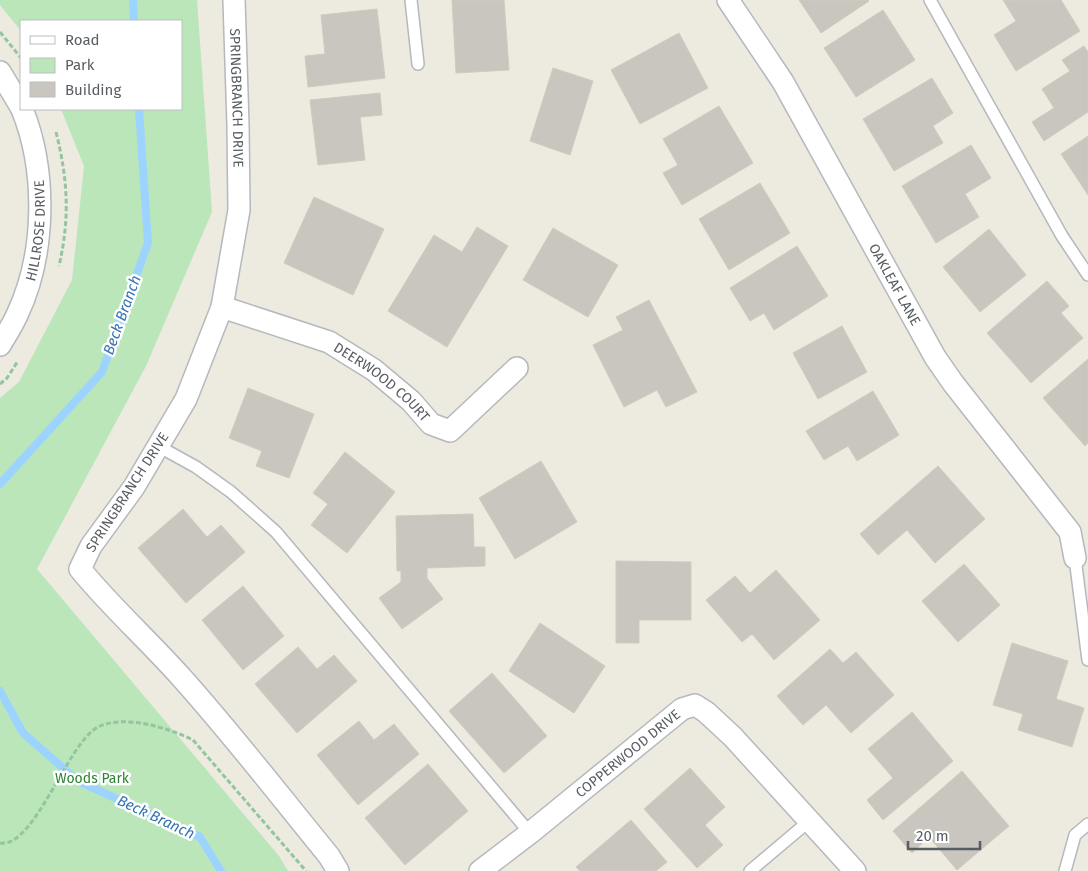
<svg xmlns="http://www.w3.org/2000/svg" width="1088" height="871" viewBox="0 0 1088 871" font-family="'Fira Sans',sans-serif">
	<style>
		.green { fill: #bae6ba }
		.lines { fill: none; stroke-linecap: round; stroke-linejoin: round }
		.stream { stroke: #9dd4ff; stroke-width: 8 }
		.building { fill: #c9c6bf; stroke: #d1cbbe }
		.lane-casing { stroke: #b5b8bd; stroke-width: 14 }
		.street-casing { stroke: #b5b8bd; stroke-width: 24 }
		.path { stroke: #92c5a0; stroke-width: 3; stroke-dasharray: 5 2.5; stroke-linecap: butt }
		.lane { stroke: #fff; stroke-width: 11 }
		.street { stroke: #fff; stroke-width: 21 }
		.labels { text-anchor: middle; stroke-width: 5; stroke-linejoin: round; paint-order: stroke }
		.street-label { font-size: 14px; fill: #585d62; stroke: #fff }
		.park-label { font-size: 14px; fill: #2f8233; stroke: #fff }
		.water-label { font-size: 15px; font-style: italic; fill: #3774b5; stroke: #fff }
	</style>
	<rect width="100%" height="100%" fill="#edeadf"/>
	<polygon class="green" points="0,0 197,0 212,212 146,366 37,569 279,856 288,871 0,871 0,398 19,382 72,280 84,166 61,109 181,109 181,21 21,21 21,31 0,5"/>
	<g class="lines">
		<g class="stream">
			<polyline points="133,0 134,21"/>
			<polyline points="0,484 102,372 148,243 139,109"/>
			<polyline points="0,691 23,733 78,781 200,837 221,871"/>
		</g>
	</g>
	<g class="building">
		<polygon points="452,0 504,0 509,70 456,73"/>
		<polygon points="799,0 868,0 869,1 821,33"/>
		<polygon points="1003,0 1061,0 1080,31 1016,71 994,35 1016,21"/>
		<polygon points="377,9 385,78 308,87 305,56 325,54 321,15"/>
		<polygon points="883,10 915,60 856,97 824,48"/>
		<polygon points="679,33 708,88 640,124 611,70"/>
		<polygon points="1084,46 1088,52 1088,112 1044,141 1032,122 1054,108 1042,89 1070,71 1062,60"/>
		<polygon points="553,68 593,81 570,155 530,141"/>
		<polygon points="932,78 953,113 933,126 943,143 894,171 863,119"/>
		<polygon points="380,93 382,115 360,117 365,160 318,165 310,100"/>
		<polygon points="719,106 753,163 682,205 663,173 678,165 663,139"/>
		<polygon points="1088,136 1088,195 1061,154"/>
		<polygon points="971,145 991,178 965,194 979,217 936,243 902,186"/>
		<polygon points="760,183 790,233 729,270 699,219"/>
		<polygon points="314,197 384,229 353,295 284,263"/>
		<polygon points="477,227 508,246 447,347 388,311 434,235 462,252"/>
		<polygon points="553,228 618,265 588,317 523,280"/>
		<polygon points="989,229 1026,275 980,312 943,267"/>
		<polygon points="797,246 828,296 774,330 764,313 750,321 730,288"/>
		<polygon points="1047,281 1069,306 1061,313 1083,338 1031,383 987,333"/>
		<polygon points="649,300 697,392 666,407 657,390 624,407 593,345 623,330 616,317"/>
		<polygon points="842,326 867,372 818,399 793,353"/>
		<polygon points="1088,359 1088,443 1085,446 1043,398"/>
		<polygon points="248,388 314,414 289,478 256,466 262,451 229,438"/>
		<polygon points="873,391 899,435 857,461 848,446 824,460 806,431"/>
		<polygon points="345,452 395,492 347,553 311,525 328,504 313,493"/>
		<polygon points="541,461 577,522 515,559 479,498"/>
		<polygon points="938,466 985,519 935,563 907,530 878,555 860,534"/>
		<polygon points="183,509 207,537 221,525 245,552 186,603 138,548"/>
		<polygon points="473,514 474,547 485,547 485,566 427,568 427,578 443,599 402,629 379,598 401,582 401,571 397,571 396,516"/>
		<polygon points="616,561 691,562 691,620 639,620 639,643 616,643"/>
		<polygon points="964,564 1000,605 958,642 922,601"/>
		<polygon points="776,570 820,620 774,660 752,634 742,642 706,600 735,576 750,593"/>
		<polygon points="243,586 284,636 243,670 202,620"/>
		<polygon points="540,623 605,666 574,713 509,671"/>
		<polygon points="1012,643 1068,661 1056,699 1084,708 1072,747 1018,730 1023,714 993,705"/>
		<polygon points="298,647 317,669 334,655 357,681 297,733 255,684"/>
		<polygon points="830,649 843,663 856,652 894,695 851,733 826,705 803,725 777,696"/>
		<polygon points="492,673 547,736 504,773 449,711"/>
		<polygon points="912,712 953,761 883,820 867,800 893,778 868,749"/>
		<polygon points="359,721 374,740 394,724 419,754 358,805 317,755"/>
		<polygon points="428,764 468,811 405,865 365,818"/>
		<polygon points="690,768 725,807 705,825 723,845 697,868 644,809"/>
		<polygon points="962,771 1009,826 957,870 929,837 912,853 893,831"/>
		<polygon points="631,820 667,862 656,871 580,871 576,867"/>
	</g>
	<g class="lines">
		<defs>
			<g id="lane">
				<polyline points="411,0 418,64"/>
				<polyline points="930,0 1062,236 1088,275"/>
				<polyline points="158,446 196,467 231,492 276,532 530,833"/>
				<polyline points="1075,558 1088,660"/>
				<polyline points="750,871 808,822"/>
				<polyline points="1065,871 1075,835 1088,824"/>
			</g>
			<g id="street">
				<path id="s1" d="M 234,0 L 238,125 L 239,210 L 222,307 L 186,399 L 134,487 L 91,546 L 80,569 C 111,607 148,640 181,677 C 233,735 280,796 329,856 L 338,871"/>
				<path id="s2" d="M 728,0 L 783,82 L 935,357 L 953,383 L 1070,532 L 1075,558"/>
				<polyline points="0,72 21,107"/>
				<path id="s3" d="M 222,307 L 329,342 L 374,370 L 411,401 L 431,424 L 450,431 L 517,368"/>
				<path id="s4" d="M 0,345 C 6,335 12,326 17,315 C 46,254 47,171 22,109"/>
				<path id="s5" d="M 480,871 L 530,833 L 682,709 L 695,705 L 706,712 L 733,737 L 855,871"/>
			</g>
		</defs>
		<use href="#lane" class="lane-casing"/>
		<use href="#street" class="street-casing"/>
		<g class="path">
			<polyline points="0,32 21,58"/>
			<path d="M 56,132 C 68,180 70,218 59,266"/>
			<polyline points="0,384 7,378 18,361"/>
			<path d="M 0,843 C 34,849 68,742 98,727 C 124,714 169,728 193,740 L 306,871"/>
		</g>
		<use href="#lane" class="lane"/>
		<use href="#street" class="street"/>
	</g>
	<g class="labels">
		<g class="street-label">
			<text dy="5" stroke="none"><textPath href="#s1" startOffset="98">SPRINGBRANCH DRIVE</textPath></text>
			<text dy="5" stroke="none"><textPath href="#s4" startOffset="122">HILLROSE DRIVE</textPath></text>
			<text dy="5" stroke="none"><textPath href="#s2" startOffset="330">OAKLEAF LANE</textPath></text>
			<text dy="5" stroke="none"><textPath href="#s3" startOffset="179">DEERWOOD COURT</textPath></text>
			<text transform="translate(127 492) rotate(-57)" y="5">SPRINGBRANCH DRIVE</text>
			<text dy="5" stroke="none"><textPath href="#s5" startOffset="189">COPPERWOOD DRIVE</textPath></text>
		</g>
		<g class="park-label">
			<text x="92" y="783">Woods Park</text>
		</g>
		<g class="water-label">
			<text transform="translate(122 315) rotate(-70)" y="5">Beck Branch</text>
			<text transform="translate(156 817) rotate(25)" y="5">Beck Branch</text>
		</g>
	</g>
	<rect x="20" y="20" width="162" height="90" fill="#ffffff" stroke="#bcbec0"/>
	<rect x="30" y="36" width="25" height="8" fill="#ffffff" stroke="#bcbec0"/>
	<text x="65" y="45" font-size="15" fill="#585d62">Road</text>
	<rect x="30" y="58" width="25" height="15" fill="#bae6ba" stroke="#bcbec0"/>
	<text x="65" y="70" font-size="15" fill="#585d62">Park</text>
	<rect x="30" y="82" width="25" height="15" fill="#c9c6bf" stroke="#bcbec0"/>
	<text x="65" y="95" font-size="15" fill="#585d62">Building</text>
	<path d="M908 841v8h72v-8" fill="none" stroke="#585d62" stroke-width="2.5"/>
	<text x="916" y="841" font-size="15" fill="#585d62" stroke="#ffffff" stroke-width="4" paint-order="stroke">20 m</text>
</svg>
